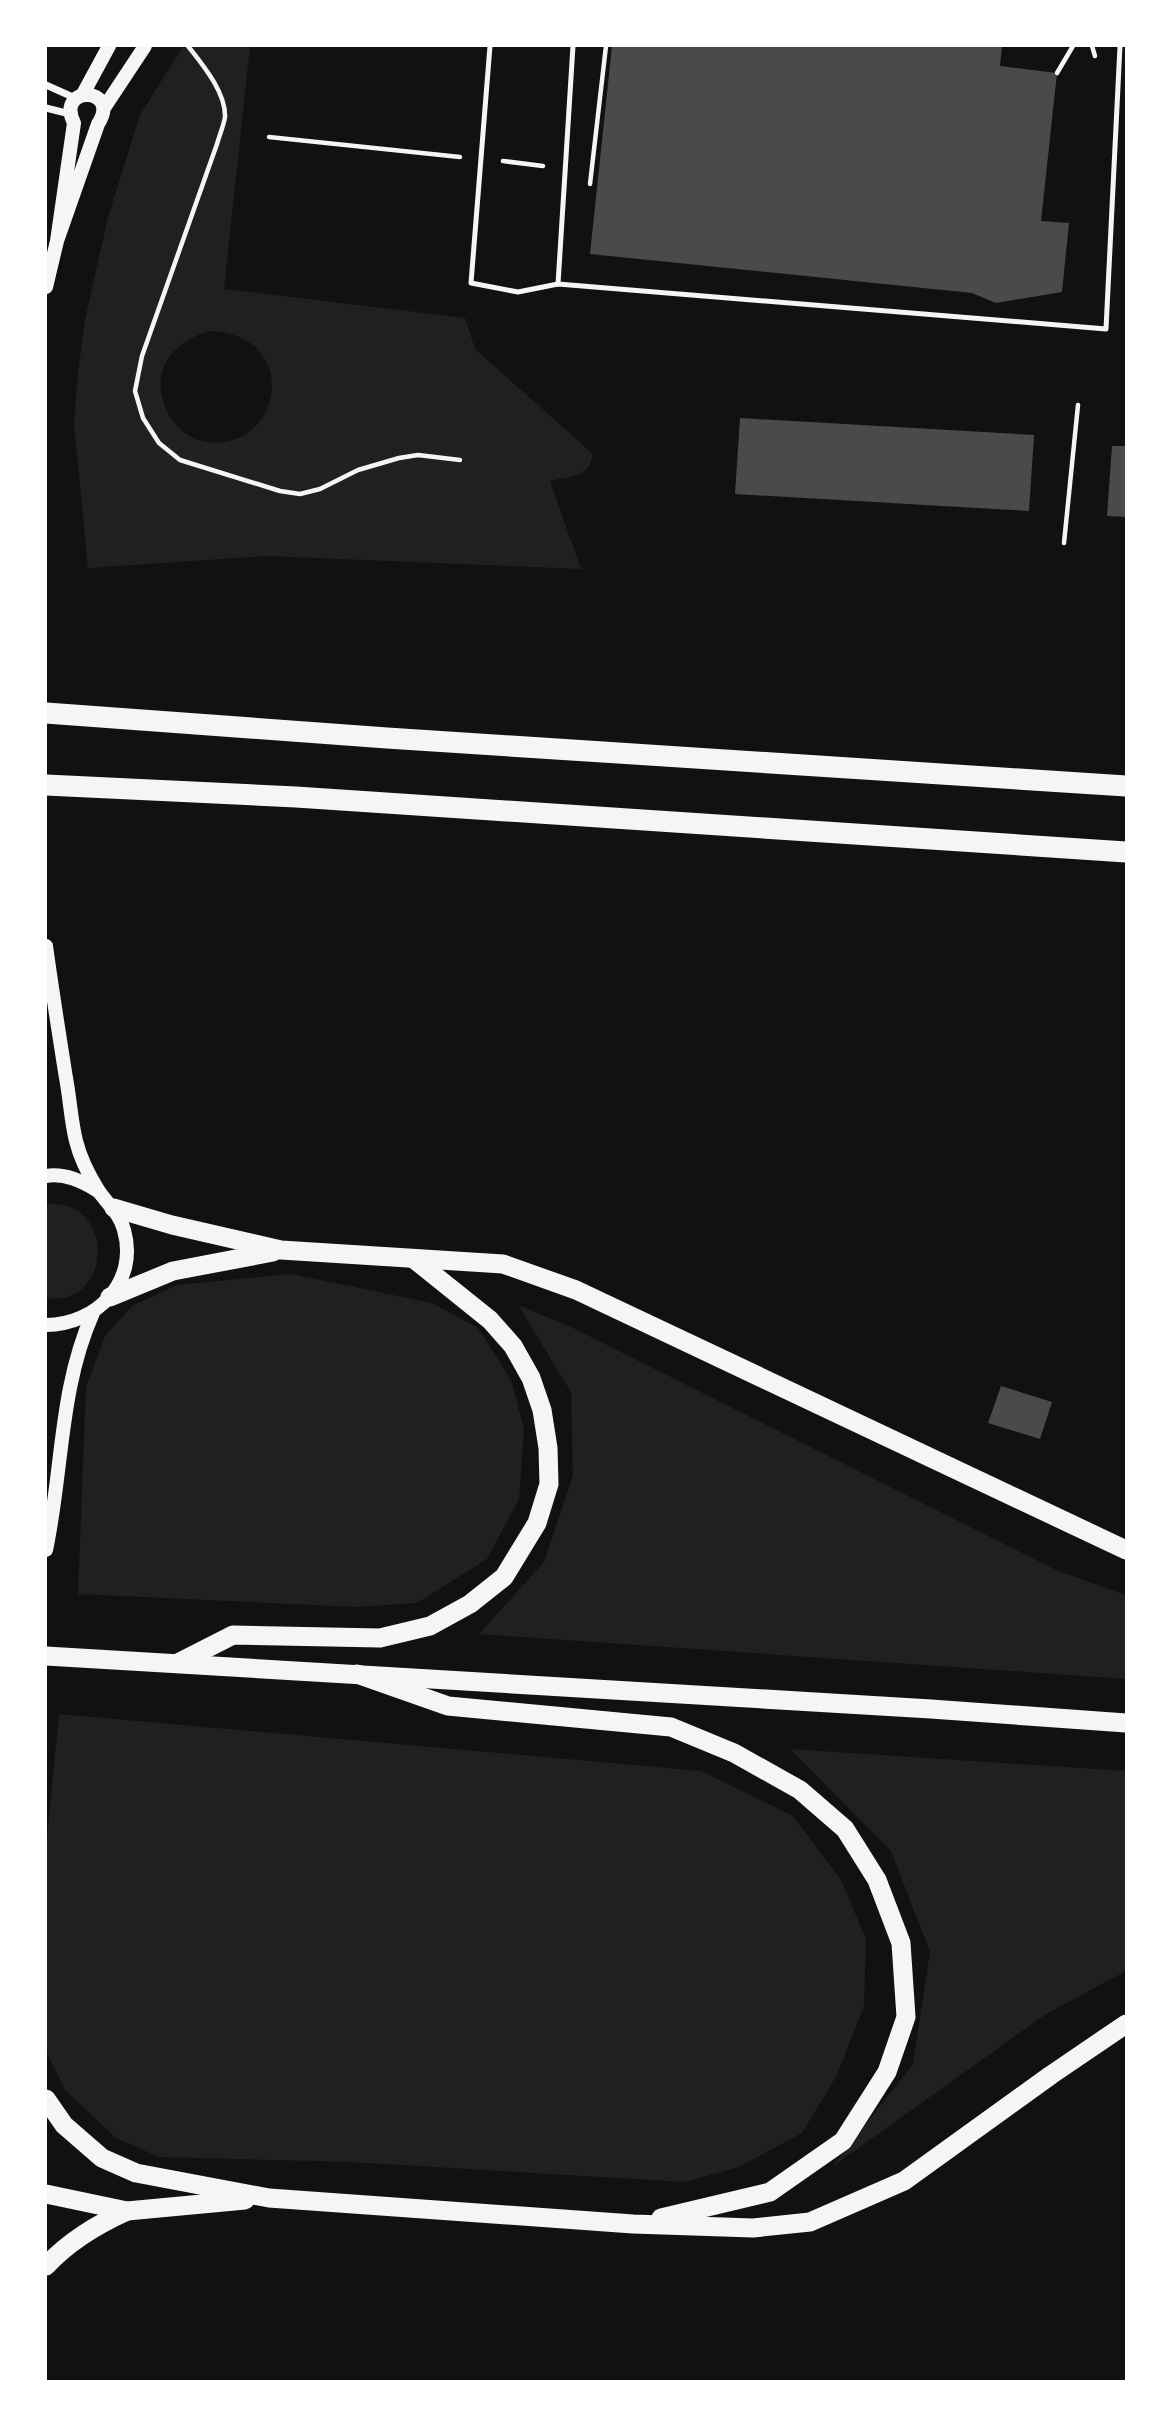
<svg xmlns="http://www.w3.org/2000/svg" width="1172" height="2427" viewBox="0 0 1172 2427" font-family="'Source Sans 3',sans-serif">
	<style>
		.green { fill: #202020; fill-rule: evenodd }
		.building { fill: #4a4a4a }
		.lines { fill: none; stroke-linecap: round; stroke-linejoin: round }
		.path { stroke: #f5f5f5; stroke-width: 4.5 }
		.service { stroke: #f5f5f5; stroke-width: 5 }
		.minor { stroke: #f5f5f5; stroke-width: 7 }
		.secondary { stroke: #f5f5f5; stroke-width: 14 }
		.trunk { stroke: #f5f5f5; stroke-width: 19 }
		.motorway { stroke: #f5f5f5; stroke-width: 21 }
	</style>
	<rect width="100%" height="100%" fill="#111"/>
	<g class="green">
		<path d="M 183,46 L 250,46 L 224,289 L 465,318 L 475,349 L 593,454 C 587,480 571,475 550,481 L 581,569 L 267,556 L 88,568 L 74,424 L 78,373 L 85,320 L 108,217 L 140,115 ZM 209,331 C 305,334 282,457 202,441 C 187,437 173,425 167,411 C 149,372 171,343 209,331 Z"/>
		<path d="M 46,1204 C 117,1198 113,1308 46,1298 Z"/>
		<polygon points="291,1274 432,1303 478,1328 511,1380 524,1429 519,1499 487,1559 417,1603 356,1607 78,1594 86,1387 105,1336 132,1306 177,1285"/>
		<polygon points="518,1305 571,1327 1058,1571 1126,1595 1126,1679 479,1634 544,1562 573,1475 571,1392"/>
		<polygon points="59,1714 701,1771 793,1816 841,1880 866,1939 864,2006 837,2075 802,2133 739,2167 685,2182 351,2162 159,2157 116,2138 65,2090 46,2051 46,1847"/>
		<polygon points="790,1749 1126,1771 1126,1971 1046,2014 832,2167 913,2064 930,1952 891,1851"/>
	</g>
	<g class="building">
		<polygon points="612,46 1002,46 1000,66 1057,73 1041,221 1069,223 1062,292 996,303 972,293 590,254"/>
		<polygon points="740,418 1034,435 1029,511 735,494"/>
		<polygon points="1112,446 1126,446 1126,517 1107,516"/>
		<polygon points="1001,1386 1052,1402 1040,1439 988,1423"/>
	</g>
	<g class="lines">
		<g class="path">
			<path d="M 188,46 C 202,64 226,92 225,117 C 224,125 219,136 217,144 L 142,356 L 135,391 L 143,418 L 159,443 L 180,460 L 280,491 L 300,494 L 320,489 L 358,470 L 399,458 L 418,455 L 460,460"/>
			<polyline points="1092,46 1095,56"/>
			<polyline points="1057,73 1073,46"/>
			<polyline points="269,137 460,157"/>
			<polyline points="503,161 543,166"/>
			<polyline points="590,184 606,46"/>
			<polyline points="1064,543 1078,405"/>
		</g>
		<g class="service">
			<polyline points="490,46 471,283 518,292 558,284 1106,329 1120,46"/>
			<polyline points="558,284 573,46"/>
		</g>
		<g class="minor">
			<polyline points="46,85 75,98"/>
			<polyline points="46,108 70,114"/>
		</g>
		<g class="secondary">
			<polyline points="83,94 109,46"/>
			<polyline points="104,108 145,46"/>
			<path d="M 46,287 L 57,241 L 98,124 C 122,87 55,84 74,123 L 57,241"/>
			<path d="M 46,946 C 52,990 59,1034 66,1078 C 70,1099 71,1121 76,1141 C 80,1157 90,1177 98,1190 C 107,1204 120,1213 124,1230 C 139,1282 96,1325 46,1325"/>
			<path d="M 46,1176 C 65,1173 82,1181 98,1191"/>
			<path d="M 46,1550 C 63,1470 59,1389 93,1313"/>
		</g>
		<g class="trunk">
			<polyline points="114,1208 172,1225 281,1250 503,1264 576,1290 1126,1550"/>
			<polyline points="110,1297 173,1271 273,1252"/>
			<polyline points="46,1656 931,1709 1126,1723"/>
			<polyline points="178,1663 233,1635 380,1638 430,1626 470,1604 504,1577 537,1523 549,1484 548,1448 542,1410 531,1378 513,1346 490,1320 414,1259"/>
			<polyline points="357,1674 448,1706 671,1727 734,1753 800,1790 845,1829 877,1880 901,1943 906,2017 887,2072 843,2141 770,2192 661,2218"/>
			<polyline points="46,2099 64,2125 102,2158 136,2173 269,2198 633,2224 753,2228 810,2222 904,2181 1051,2075 1126,2024"/>
			<polyline points="46,2194 127,2211 245,2200"/>
			<path d="M 46,2266 C 69,2241 96,2225 127,2211"/>
		</g>
		<g class="motorway">
			<polyline points="46,713 387,738 1126,786"/>
			<polyline points="46,785 296,797 1126,852"/>
		</g>
	</g>
	<rect width="1172" height="2427" fill="none" stroke="#ffffff" stroke-width="94"/>
</svg>
